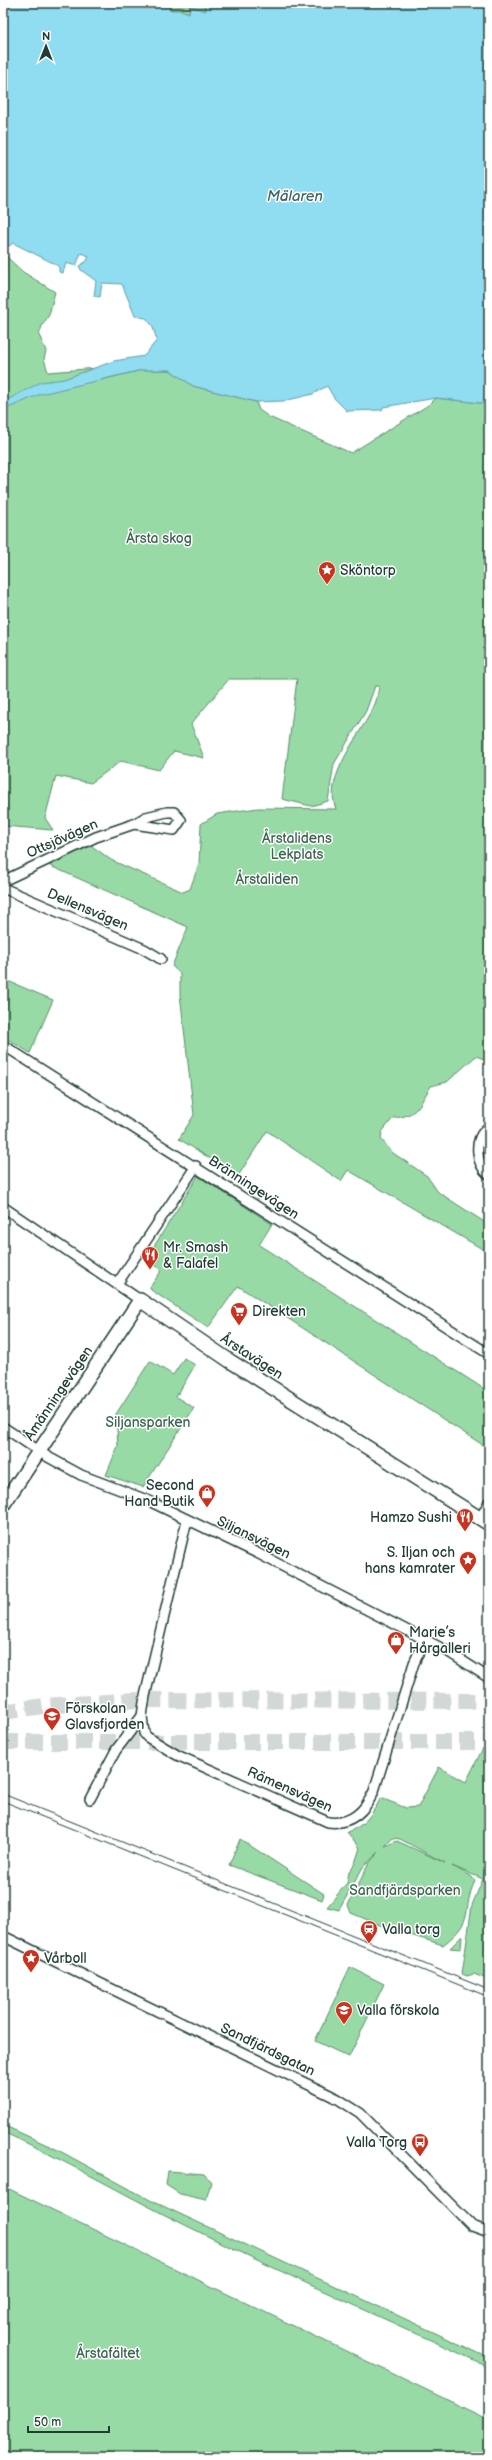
<svg xmlns="http://www.w3.org/2000/svg" width="492" height="2460" viewBox="0 0 492 2460" font-family="'Balsamiq Sans',sans-serif">
	<style>
		.green { fill: #98daa5; stroke: #5c8c6c; fill-rule: evenodd }
		.water { fill: #90dcf1; stroke: #639ca5 }
		.lines { fill: none; stroke-linecap: round; stroke-linejoin: round }
		.highway-tunnel { stroke: #d2d8d6; stroke-width: 16; stroke-dasharray: 16 8; stroke-linecap: butt }
		.street-casing { stroke: #1f3d34; stroke-width: 12 }
		.secondary-casing { stroke: #1f3d34; stroke-width: 16 }
		.street { stroke: #fff; stroke-width: 9 }
		.secondary { stroke: #fff; stroke-width: 13 }
		.tram { stroke: #1f3d34; stroke-width: 1 }
		.labels { text-anchor: middle; stroke-width: 3; stroke-linejoin: round; paint-order: stroke }
		.park-label { font-size: 14px; fill: #3d6450; stroke: #fff }
		.poi-label { font-size: 14px; fill: #1f3d34; stroke: #fff; text-anchor: start }
		.street-label { font-size: 14px; fill: #1f3d34; stroke: #fff }
		.water-label { font-size: 15px; font-style: italic; fill: #3b6563; stroke: #fff }
	</style>
	<rect width="100%" height="100%" fill="#fff"/>
	<filter id="ink" filterUnits="userSpaceOnUse"><feTurbulence type="fractalNoise" baseFrequency=".025" numOctaves="2"/><feDisplacementMap in="SourceGraphic" scale="8" xChannelSelector="R" yChannelSelector="G"/><feConvolveMatrix kernelMatrix="1 2 1 2 8 2 1 2 1" color-interpolation-filters="sRGB"/></filter>
	<g filter="url(#ink)">
		<g class="green">
			<polygon points="166,3 204,3 206,12 190,6 189,13 181,10 171,10"/>
			<path d="M 3,250 L 9,259 L 23,272 L 55,292 L 49,315 L 42,326 L 39,335 L 46,351 L 44,359 L 48,372 L 98,368 L 101,380 L 142,370 L 170,370 L 193,386 L 256,402 L 259,410 L 269,417 L 351,453 L 430,404 L 436,398 L 489,404 L 489,1061 L 476,1056 L 447,1082 L 431,1086 C 419,1105 418,1116 393,1118 L 382,1132 L 381,1139 L 393,1153 L 427,1176 L 438,1192 L 489,1225 L 489,1253 L 348,1170 L 341,1181 L 267,1131 L 238,1176 L 179,1139 L 194,1115 L 180,994 L 180,974 L 172,966 L 188,927 L 48,865 L 74,852 L 92,846 L 111,860 L 183,892 L 190,889 L 199,864 L 201,824 L 217,814 L 258,808 L 336,809 C 322,777 363,732 375,704 C 377,699 378,692 379,686 L 375,686 L 366,711 L 334,764 L 328,801 L 311,806 L 282,799 L 297,679 L 229,679 L 191,724 L 204,758 L 174,751 L 159,770 L 121,761 L 91,783 L 56,776 L 45,818 L 53,830 L 3,826 Z"/>
			<polygon points="3,979 53,1000 30,1053 3,1036"/>
			<polygon points="198,1176 272,1224 259,1245 489,1392 489,1449 238,1286 208,1328 151,1290 150,1287 162,1270 146,1259"/>
			<polygon points="184,1358 195,1365 176,1397 194,1408 143,1487 106,1475 118,1446 116,1414 150,1361 173,1375"/>
			<path d="M 489,1736 L 489,1980 L 474,1974 L 467,1976 L 462,1974 L 472,1905 L 483,1879 L 452,1866 L 471,1876 L 475,1881 C 461,1911 476,1920 443,1945 L 387,1928 L 351,1913 L 348,1905 L 369,1863 L 379,1852 L 363,1867 L 339,1910 L 327,1907 L 347,1883 L 349,1872 L 355,1863 L 360,1848 L 347,1832 C 365,1826 372,1814 381,1798 L 406,1808 L 418,1807 L 439,1767 L 466,1782 ZM 393,1838 L 400,1839 L 445,1863 L 397,1841 L 385,1846 Z"/>
			<polygon points="240,1839 324,1894 322,1900 229,1865"/>
			<polygon points="462,1936 461,1949 450,1948"/>
			<polygon points="350,1967 384,1984 349,2057 315,2041"/>
			<path d="M 3,2125 L 56,2149 L 150,2200 L 489,2358 L 489,2367 C 388,2320 285,2275 185,2225 C 124,2195 65,2160 3,2132 Z"/>
			<polygon points="168,2171 204,2174 211,2182 206,2200 180,2194 166,2185"/>
			<polygon points="3,2186 489,2420 489,2457 3,2457"/>
		</g>
		<polygon class="water" points="3,3 166,3 171,10 181,10 189,13 190,6 206,11 204,3 489,3 489,404 436,398 383,407 382,410 347,411 334,398 327,386 313,394 284,401 256,402 193,386 170,370 142,370 41,394 3,410 3,402 41,382 64,379 114,361 144,356 157,340 152,325 146,318 135,316 122,284 102,283 100,297 94,296 96,281 81,270 79,266 87,261 89,256 81,253 76,266 66,263 63,273 59,272 59,267 55,264 13,243 9,246 3,244"/>
		<g class="lines">
			<g class="highway-tunnel">
				<polyline points="3,1712 43,1706 137,1700 489,1701"/>
				<polyline points="3,1742 489,1742"/>
			</g>
			<defs>
				<g id="street">
					<polygon points="167,812 174,812 181,820 174,830 134,824 146,817"/>
					<polyline points="3,881 96,837 134,824"/>
					<polyline points="3,888 144,949 161,959"/>
					<polyline points="3,1045 489,1354"/>
					<path d="M 489,1127 C 473,1138 475,1163 489,1175"/>
					<polyline points="3,1207 140,1300"/>
					<polyline points="117,1284 196,1166"/>
					<polyline points="3,1427 48,1457 81,1475 147,1500 257,1553 447,1651 489,1678"/>
					<polyline points="480,1519 489,1502"/>
					<path d="M 187,1520 L 145,1696 L 142,1716 L 144,1733 L 147,1737 L 177,1755 L 328,1822 C 352,1825 365,1811 374,1791 L 414,1663 L 425,1639"/>
					<polyline points="90,1799 116,1750 142,1716"/>
					<polyline points="3,1936 338,2099 360,2113 472,2226 489,2232"/>
				</g>
				<polyline id="secondary" points="3,1505 140,1300 230,1361 489,1524"/>
			</defs>
			<use href="#street" class="street-casing"/>
			<use href="#secondary" class="secondary-casing"/>
			<use href="#street" class="street"/>
			<use href="#secondary" class="secondary"/>
			<g class="tram">
				<polyline points="3,1794 489,1990"/>
				<polyline points="3,1801 489,1997"/>
			</g>
		</g>
	</g>
	<defs>
		<symbol id="sight-pin" viewBox="-11 -11 22 30"><path d="M0 17L-7.5 6A9.5 9.5 0 1 1 7.5 6Z" fill="#c8321e" stroke="#fff"/><path d="M0-6L1.8-2.2L6-1.7L2.9 1.2L3.7 5.4L0 3.3L-3.7 5.4L-2.9 1.2L-6-1.7L-1.8-2.2Z" fill="#fff"/></symbol>
		<symbol id="restaurant-pin" viewBox="-11 -11 22 30"><path d="M0 17L-7.5 6A9.5 9.5 0 1 1 7.5 6Z" fill="#c8321e" stroke="#fff"/><path d="M-5-6h1v4h1v-4h1v4h1v-4h1v5L-1.5 .5V6h-2V.5L-5-1ZM5-6V6H3V1.5H1.5Q1.5-4 5-6Z" fill="#fff"/></symbol>
		<symbol id="supermarket-pin" viewBox="-11 -11 22 30"><path d="M0 17L-7.5 6A9.5 9.5 0 1 1 7.5 6Z" fill="#c8321e" stroke="#fff"/><path d="M-6-5.5h2.5l.6 2H6L4.5 2H-2.5L-4.4-4H-6ZM-1.5 3.2a1.3 1.3 0 1 0 .1 0ZM3 3.2a1.3 1.3 0 1 0 .1 0Z" fill="#fff"/></symbol>
		<symbol id="shop-pin" viewBox="-11 -11 22 30"><path d="M0 17L-7.5 6A9.5 9.5 0 1 1 7.5 6Z" fill="#c8321e" stroke="#fff"/><path d="M-5-2.5h2.3a2.7 3.5 0 0 1 5.4 0H5L5.5 6h-11ZM-1.5-2.5h3a1.5 2.3 0 0 0-3 0Z" fill="#fff"/></symbol>
		<symbol id="school-pin" viewBox="-11 -11 22 30"><path d="M0 17L-7.5 6A9.5 9.5 0 1 1 7.5 6Z" fill="#c8321e" stroke="#fff"/><path d="M0-5L7-2L0 1L-7-2ZM-4 1L0 2.5L4 1V4Q0 6-4 4Z" fill="#fff"/></symbol>
		<symbol id="station-pin" viewBox="-11 -11 22 30"><path d="M0 17L-7.5 6A9.5 9.5 0 1 1 7.5 6Z" fill="#c8321e" stroke="#fff"/><path d="M-3-6H3Q5-6 5-4V2Q5 4 3 4L4.5 6H3L1.5 4h-3L-3 6H-4.5L-3 4Q-5 4-5 2V-4Q-5-6-3-6ZM-3.5-4v3h7v-3ZM-3.5 1v1.5H-2V1ZM2 1v1.5H3.5V1Z" fill="#fff"/></symbol>
		<symbol id="bus-pin" viewBox="-11 -11 22 30"><path d="M0 17L-7.5 6A9.5 9.5 0 1 1 7.5 6Z" fill="#c8321e" stroke="#fff"/><path d="M-5-6H5V4H4V6H2V4H-2V6H-4V4H-5ZM-3.5-4V0h7V-4ZM-3.5 1.2v1.5H-2V1.2ZM2 1.2v1.5H3.5V1.2Z" fill="#fff"/></symbol>
	</defs>
	<g fill-rule="evenodd">
		<use href="#sight-pin" x="317" y="560" width="20" height="27"/>
		<use href="#restaurant-pin" x="140" y="1245" width="20" height="27"/>
		<use href="#supermarket-pin" x="229" y="1301" width="20" height="27"/>
		<use href="#shop-pin" x="197" y="1483" width="20" height="27"/>
		<use href="#restaurant-pin" x="455" y="1507" width="20" height="27"/>
		<use href="#sight-pin" x="458" y="1550" width="20" height="27"/>
		<use href="#shop-pin" x="386" y="1630" width="20" height="27"/>
		<use href="#school-pin" x="42" y="1706" width="20" height="27"/>
		<use href="#station-pin" x="359" y="1919" width="20" height="27"/>
		<use href="#sight-pin" x="21" y="1948" width="20" height="27"/>
		<use href="#school-pin" x="334" y="2000" width="20" height="27"/>
		<use href="#bus-pin" x="410" y="2132" width="20" height="27"/>
	</g>
	<g class="labels">
		<g class="park-label">
			<text x="159" y="543">Årsta skog</text>
			<text x="297" y="843">Årstalidens<tspan x="297" dy="16">Lekplats</tspan></text>
			<text x="267" y="884">Årstaliden</text>
			<text x="148" y="1427">Siljansparken</text>
			<text x="405" y="1895">Sandfjärdsparken</text>
			<text x="108" y="2358">Årstafältet</text>
		</g>
		<g class="poi-label">
			<text x="340" y="575">Sköntorp</text>
			<text x="163" y="1252">Mr. Smash<tspan x="163" dy="16">&amp; Falafel</tspan></text>
			<text x="252" y="1316">Direkten</text>
			<text x="194" y="1490" text-anchor="end">Second<tspan x="194" dy="16">Hand Butik</tspan></text>
			<text x="452" y="1522" text-anchor="end">Hamzo Sushi</text>
			<text x="455" y="1557" text-anchor="end">S. Iljan och<tspan x="455" dy="16">hans kamrater</tspan></text>
			<text x="409" y="1637">Marie’s<tspan x="409" dy="16">Hårgalleri</tspan></text>
			<text x="65" y="1713">Förskolan<tspan x="65" dy="16">Glavsfjorden</tspan></text>
			<text x="382" y="1934">Valla torg</text>
			<text x="44" y="1963">Vårboll</text>
			<text x="357" y="2015">Valla förskola</text>
			<text x="407" y="2147" text-anchor="end">Valla Torg</text>
		</g>
		<g class="street-label">
			<text transform="translate(62 838) rotate(-24)" y="5">Ottsjövägen</text>
			<text transform="translate(88 909) rotate(23)" y="5">Dellensvägen</text>
			<text transform="translate(254 1187) rotate(33)" y="5">Bränningevägen</text>
			<text transform="translate(252 1356) rotate(33)" y="5">Årstavägen</text>
			<text transform="translate(58 1393) rotate(-56)" y="5">Åmänningevägen</text>
			<text transform="translate(254 1537) rotate(26)" y="5">Siljansvägen</text>
			<text transform="translate(290 1789) rotate(24)" y="5">Rämensvägen</text>
			<text transform="translate(268 2049) rotate(26)" y="5">Sandfjärdsgatan</text>
		</g>
		<g class="water-label">
			<text x="295" y="201">Mälaren</text>
		</g>
	</g>
	<rect width="492" height="2460" fill="none" stroke="#fff" stroke-width="16"/>
	<rect x="8" y="8" width="476" height="2444" fill="none" stroke="#1f3d34" stroke-width="1.5" filter="url(#ink)"/>
	<g transform="translate(46 46)" stroke="#ffffff" stroke-width="3" paint-order="stroke">
	<path d="M0-3L7 15L0 10L-7 15Z" fill="#1f3d34"/>
	<text y="-6" font-size="11" font-weight="bold" text-anchor="middle" fill="#1f3d34">N</text>
	</g>
	<path d="M28 2426v6h81v-6" fill="none" stroke="#1f3d34" stroke-width="2"/>
	<text x="34" y="2426" font-size="12" fill="#1f3d34" stroke="#ffffff" stroke-width="3" paint-order="stroke">50 m</text>
</svg>
